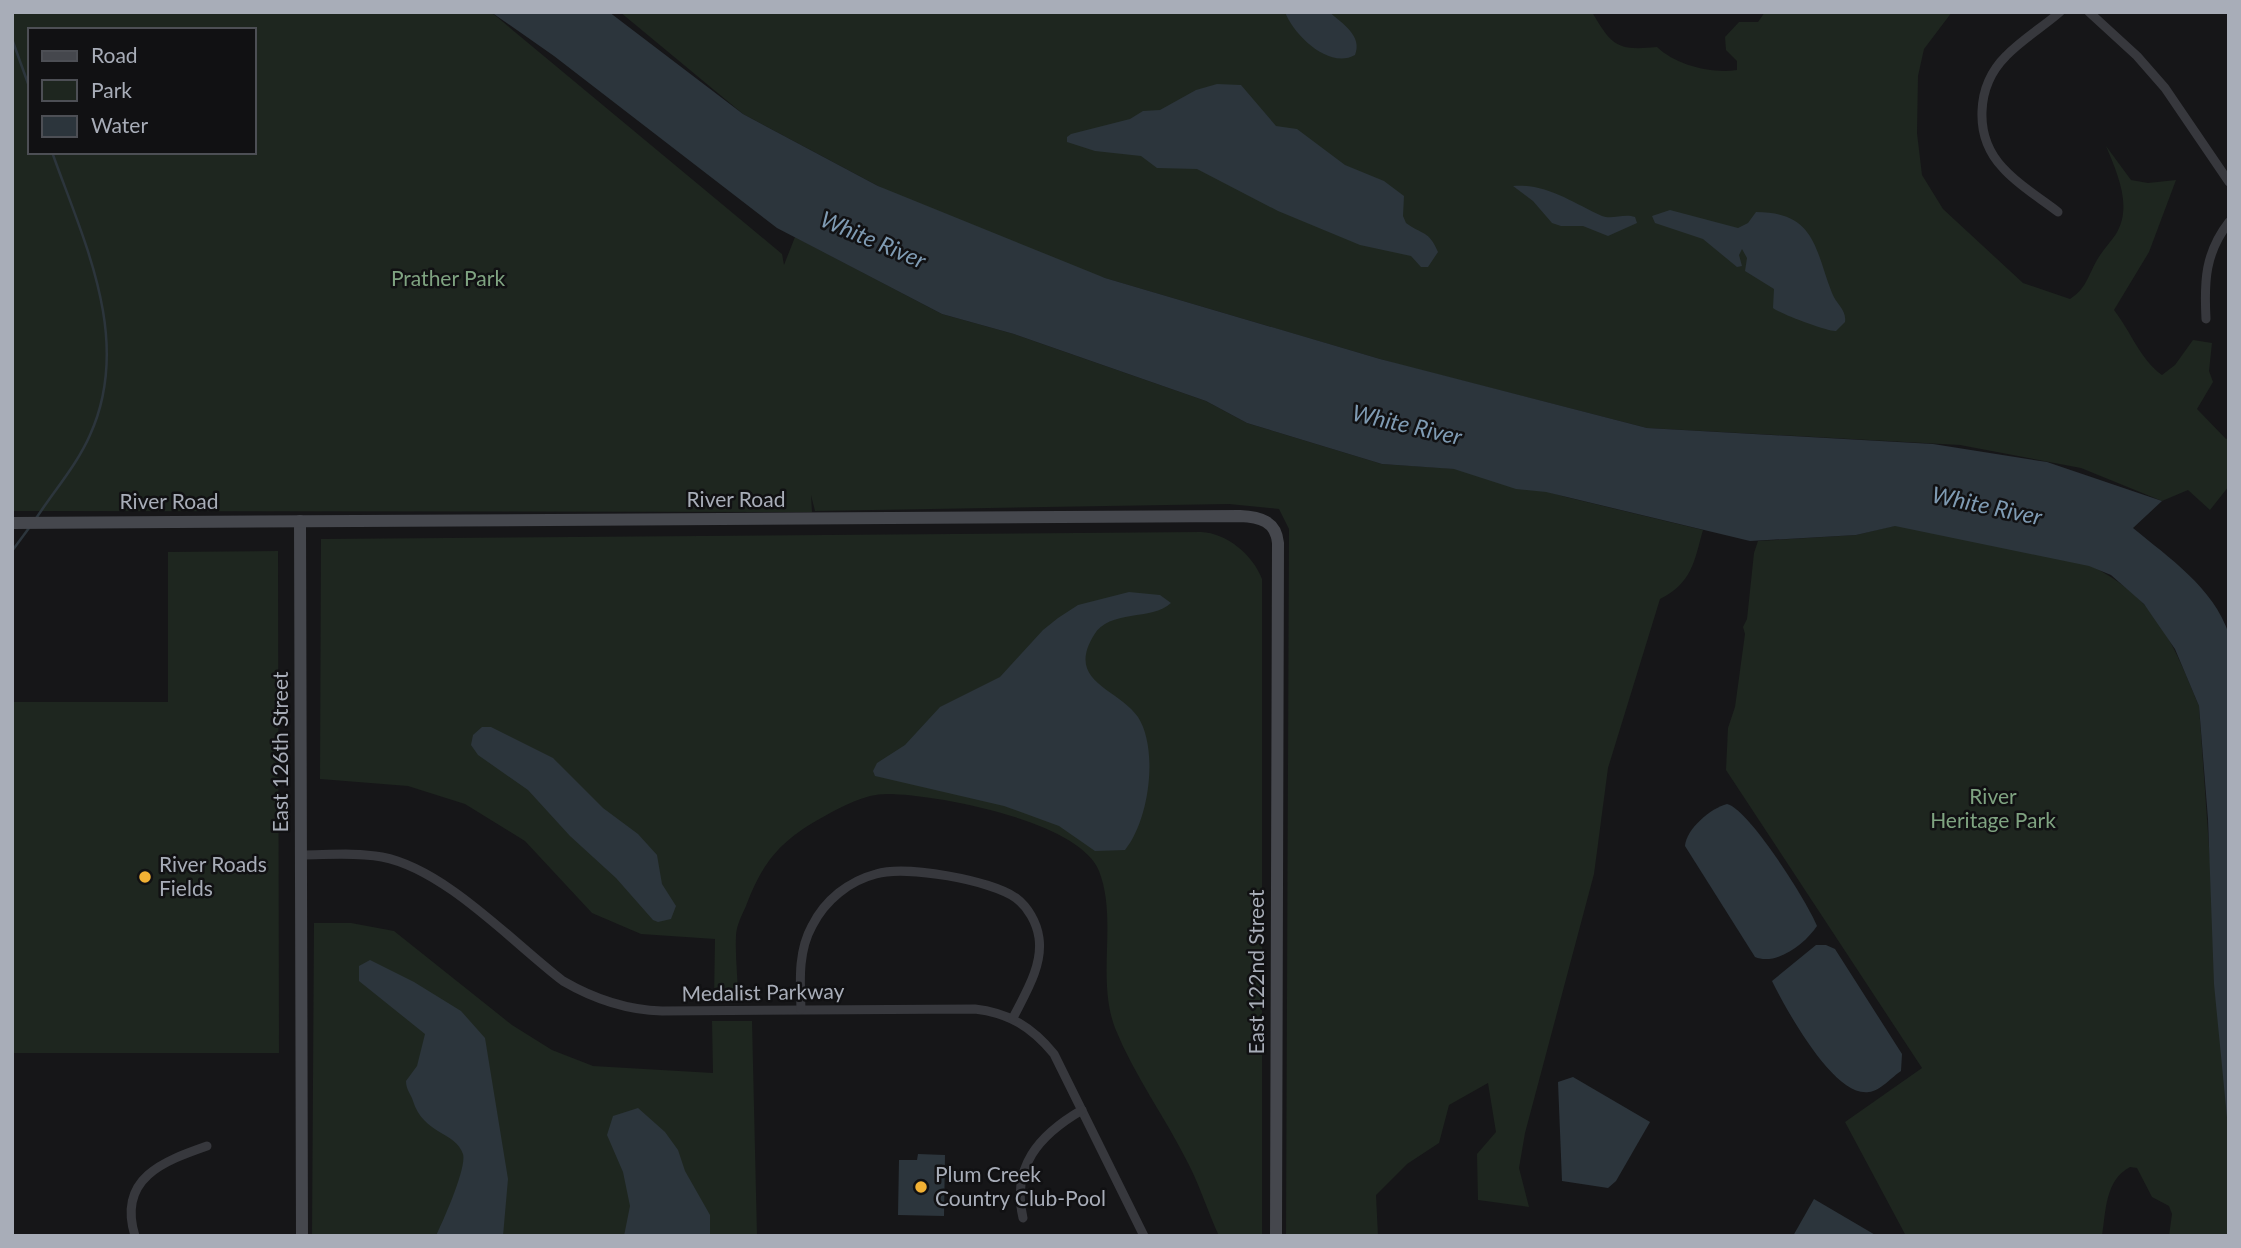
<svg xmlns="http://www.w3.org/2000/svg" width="2241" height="1248" viewBox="0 0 2241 1248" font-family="Lato,sans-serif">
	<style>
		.green { fill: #1e261f; fill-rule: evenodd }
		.water { fill: #2c353c }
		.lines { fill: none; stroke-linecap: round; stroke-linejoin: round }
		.stream { stroke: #2c353c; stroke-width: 2.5 }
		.street { stroke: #37383d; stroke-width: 9 }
		.secondary { stroke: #45474d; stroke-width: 12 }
		.poi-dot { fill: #f2b134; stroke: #111113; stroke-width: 2.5 }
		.labels { text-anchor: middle; stroke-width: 5; stroke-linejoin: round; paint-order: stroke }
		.park-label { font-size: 21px; fill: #7fa381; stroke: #111113 }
		.street-label { font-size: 21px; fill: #a8adb8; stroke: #111113 }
		.poi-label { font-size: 21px; fill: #a8adb8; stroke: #111113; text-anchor: start }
		.water-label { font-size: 23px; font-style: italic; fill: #7f9bb3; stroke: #111113 }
	</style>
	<rect width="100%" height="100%" fill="#161618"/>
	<g class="green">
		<path d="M 12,12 L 491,12 L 782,254 L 784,265 L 795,237 L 942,314 L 1014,334 L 1206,401 L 1247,423 L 1382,464 L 1474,470 L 1566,497 L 1703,530 C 1694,562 1692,583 1660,599 L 1608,768 L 1594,874 L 1525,1133 L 1519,1168 L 1529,1207 L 1478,1200 L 1477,1154 L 1496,1132 L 1488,1083 L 1449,1105 L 1439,1143 L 1407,1164 L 1376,1195 L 1378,1236 L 1286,1236 L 1289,529 L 1279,509 L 1229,504 L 815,511 L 811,495 L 812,512 L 12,511 ZM 30,30 L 254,30 L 254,152 L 30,152 Z"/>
		<path d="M 620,12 L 1592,12 C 1612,46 1617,51 1657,47 C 1676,65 1711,74 1737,70 L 1737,61 L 1726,50 L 1725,37 L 1739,22 L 1758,22 L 1765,12 L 1952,12 L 1924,49 L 1918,76 L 1917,133 L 1922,175 L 1943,209 L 2023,283 L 2070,299 C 2086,289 2088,276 2097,260 C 2102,251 2110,243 2116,234 C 2133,206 2117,173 2106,146 L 2131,180 L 2148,183 L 2176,180 L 2149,252 L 2114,310 C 2131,332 2140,359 2162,375 L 2175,365 L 2193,340 L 2212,343 L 2209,371 L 2213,382 L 2197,409 L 2226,439 L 2229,437 L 2229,486 L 2210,510 L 2188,490 L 2162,501 L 2081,468 L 1960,445 L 1647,428 L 1397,364 L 1091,274 L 910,203 L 743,114 Z"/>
		<path d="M 1901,524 C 1983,535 2080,540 2142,602 C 2169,630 2184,670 2199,706 L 2229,1128 L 2229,1236 L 2169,1236 L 2172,1214 L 2169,1206 L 2152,1197 L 2137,1168 L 2130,1167 C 2105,1180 2106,1211 2102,1236 L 1906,1236 L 1845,1122 L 1922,1068 L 1726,770 L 1728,728 L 1735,707 L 1745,634 L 1743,627 L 1747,619 L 1754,553 L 1758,541 L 1856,535 Z"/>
		<path d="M 1201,532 C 1227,533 1253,555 1262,579 L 1262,1236 L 1219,1236 C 1208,1212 1200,1186 1188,1163 C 1165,1117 1134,1075 1115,1028 C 1096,977 1118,920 1099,871 C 1080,821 935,794 887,794 C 864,794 843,806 823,817 C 781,840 763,861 746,906 C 742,915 736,926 736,936 C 735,957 738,978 738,999 L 714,1000 L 715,939 L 641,934 L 592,913 L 525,841 L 465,804 L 408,786 L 320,779 L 321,539 Z"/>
		<polygon points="278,551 279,1053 12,1053 12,702 168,702 168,552"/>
		<polygon points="314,923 351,923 394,931 512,1025 552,1050 593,1066 713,1073 712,1021 752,1021 757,1236 312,1236"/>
	</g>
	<g class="water">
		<path d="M 491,12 L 609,12 L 743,114 L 878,186 L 1105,278 L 1380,359 L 1647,428 L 1933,444 L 2047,462 L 2162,501 L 2133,528 C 2169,558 2213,587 2229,634 L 2229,1138 L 2214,984 L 2208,819 L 2199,706 L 2175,649 L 2144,604 L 2111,575 L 2089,566 L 1895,526 L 1856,535 L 1750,541 L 1546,492 L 1516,489 L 1454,469 L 1382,464 L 1247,423 L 1206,401 L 1014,334 L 942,314 L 777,228 L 554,56 Z"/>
		<path d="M 1285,12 L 1329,12 C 1342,23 1363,36 1355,55 C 1329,70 1293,34 1285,12 Z"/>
		<path d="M 1217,84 L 1241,85 L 1276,126 L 1297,129 L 1345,165 L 1384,181 L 1404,196 L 1403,216 L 1406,223 C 1422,235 1429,230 1438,252 L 1428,267 L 1421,267 L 1411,256 L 1360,245 L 1278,211 L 1197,169 L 1157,168 L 1141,156 L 1095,151 L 1067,142 L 1067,137 L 1071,134 L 1130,119 L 1143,111 L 1160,110 L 1196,90 Z"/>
		<path d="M 1513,186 C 1546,183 1573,203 1602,216 C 1612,220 1624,213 1635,217 L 1637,223 L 1608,236 L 1583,226 L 1561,226 L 1552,223 L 1533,201 Z"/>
		<path d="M 1670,210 L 1738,228 L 1748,223 L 1756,212 C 1816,212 1815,250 1832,293 C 1836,304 1847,310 1845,322 L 1836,331 C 1828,332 1778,313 1773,308 L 1774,289 L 1745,271 L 1747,258 L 1742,249 L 1739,255 L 1742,266 L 1737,267 L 1703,239 L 1655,223 L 1652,216 Z"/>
		<path d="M 1129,592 L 1160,595 L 1171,603 C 1152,621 1109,609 1094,635 C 1065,682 1118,688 1138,717 C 1159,750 1149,821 1125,850 L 1095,851 L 1059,826 L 1004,806 L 875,776 L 873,771 L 877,763 L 905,745 L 940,707 L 1000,677 L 1043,630 L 1058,618 L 1078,605 Z"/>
		<polygon points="491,727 553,758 603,808 638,834 657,855 662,884 676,906 671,919 658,922 653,920 616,878 570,836 528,790 478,755 471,745 473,735 482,727"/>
		<path d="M 1727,804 C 1749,809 1808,903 1817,926 C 1805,944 1776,966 1755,957 L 1685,846 C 1686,829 1711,808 1727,804 Z"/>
		<path d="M 1816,945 L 1826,945 L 1835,949 L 1902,1054 L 1901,1071 C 1892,1077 1880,1091 1869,1092 C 1834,1098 1786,1009 1772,981 Z"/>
		<path d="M 370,960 L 414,982 L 461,1011 L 485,1038 L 508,1179 L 503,1236 L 436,1236 C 443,1221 467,1168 463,1154 C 456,1132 423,1134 413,1101 C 411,1094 406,1090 406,1081 L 417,1066 L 425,1034 L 359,981 L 359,966 Z"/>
		<polygon points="1573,1077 1650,1122 1616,1181 1608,1188 1562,1181 1558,1082"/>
		<polygon points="638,1108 665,1132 678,1150 685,1171 710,1215 710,1236 624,1236 630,1206 623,1172 607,1135 613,1116"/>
		<polygon points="918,1154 945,1155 944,1216 898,1215 899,1160 917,1160"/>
		<polygon points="1814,1199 1877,1236 1793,1236"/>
	</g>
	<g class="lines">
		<g class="stream">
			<polyline points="12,39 30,89"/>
			<path d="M 35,520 C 53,492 77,465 90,435 C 133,340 84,242 52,152"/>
			<polyline points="12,551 29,528"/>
		</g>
		<g class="street">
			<polyline points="2089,12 2137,56 2165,88 2229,182"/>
			<path d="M 2058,212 C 2040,198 2018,185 2003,168 C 1973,136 1976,86 2006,56 C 2022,39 2043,27 2060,12"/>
			<path d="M 2206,319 C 2204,281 2205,253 2229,222"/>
			<path d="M 301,855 C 327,855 355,852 382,857 C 445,869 512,942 563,981 C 594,999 626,1010 662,1011 L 975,1009 C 1009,1013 1032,1027 1054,1054 L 1144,1236"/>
			<path d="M 801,1009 C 800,981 798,951 812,926 C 825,900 849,881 876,874 C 906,865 991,880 1016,898 C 1028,907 1037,923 1039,938 C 1043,966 1025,994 1013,1018"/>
			<path d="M 1023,1218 C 1011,1167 1039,1135 1082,1110"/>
			<path d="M 135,1236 C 117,1178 164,1161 207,1146"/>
		</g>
		<g class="secondary">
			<polyline points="300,521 302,1236"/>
			<path d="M 12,523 L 1240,516 C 1260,517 1276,521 1278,543 L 1276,1236"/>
		</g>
	</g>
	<g class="poi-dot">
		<circle cx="145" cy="877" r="7"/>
		<circle cx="921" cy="1187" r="7"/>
	</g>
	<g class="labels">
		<g class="park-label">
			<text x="448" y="286">Prather Park</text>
			<text x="1993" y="804">River<tspan x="1993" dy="24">Heritage Park</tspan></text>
		</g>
		<g class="street-label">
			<text x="736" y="507">River Road</text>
			<text x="169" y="509">River Road</text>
			<text transform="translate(281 752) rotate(-90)" y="7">East 126th Street</text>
			<text transform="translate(1257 972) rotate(-90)" y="7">East 122nd Street</text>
			<text transform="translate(763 993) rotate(-1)" y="7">Medalist Parkway</text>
		</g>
		<g class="poi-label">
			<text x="159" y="872">River Roads<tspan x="159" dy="24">Fields</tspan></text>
			<text x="935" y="1182">Plum Creek<tspan x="935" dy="24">Country Club-Pool</tspan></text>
		</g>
		<g class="water-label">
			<text transform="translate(873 240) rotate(23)" y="8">White River</text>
			<text transform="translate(1407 425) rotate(13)" y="8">White River</text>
			<text transform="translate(1987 506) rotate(12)" y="8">White River</text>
		</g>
	</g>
	<rect width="2241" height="1248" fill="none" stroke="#a8adb8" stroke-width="28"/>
	<rect x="28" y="28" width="228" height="126" fill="#111113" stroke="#4d4f55" stroke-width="2"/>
	<rect x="42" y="51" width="35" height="10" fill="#45474d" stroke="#4d4f55" stroke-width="2"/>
	<text x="91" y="63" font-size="21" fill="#a8adb8">Road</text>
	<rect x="42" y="80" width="35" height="21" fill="#1e261f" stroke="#4d4f55" stroke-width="2"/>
	<text x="91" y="98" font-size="21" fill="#a8adb8">Park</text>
	<rect x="42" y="116" width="35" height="21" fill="#2c353c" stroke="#4d4f55" stroke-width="2"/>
	<text x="91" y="133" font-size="21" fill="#a8adb8">Water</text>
</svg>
